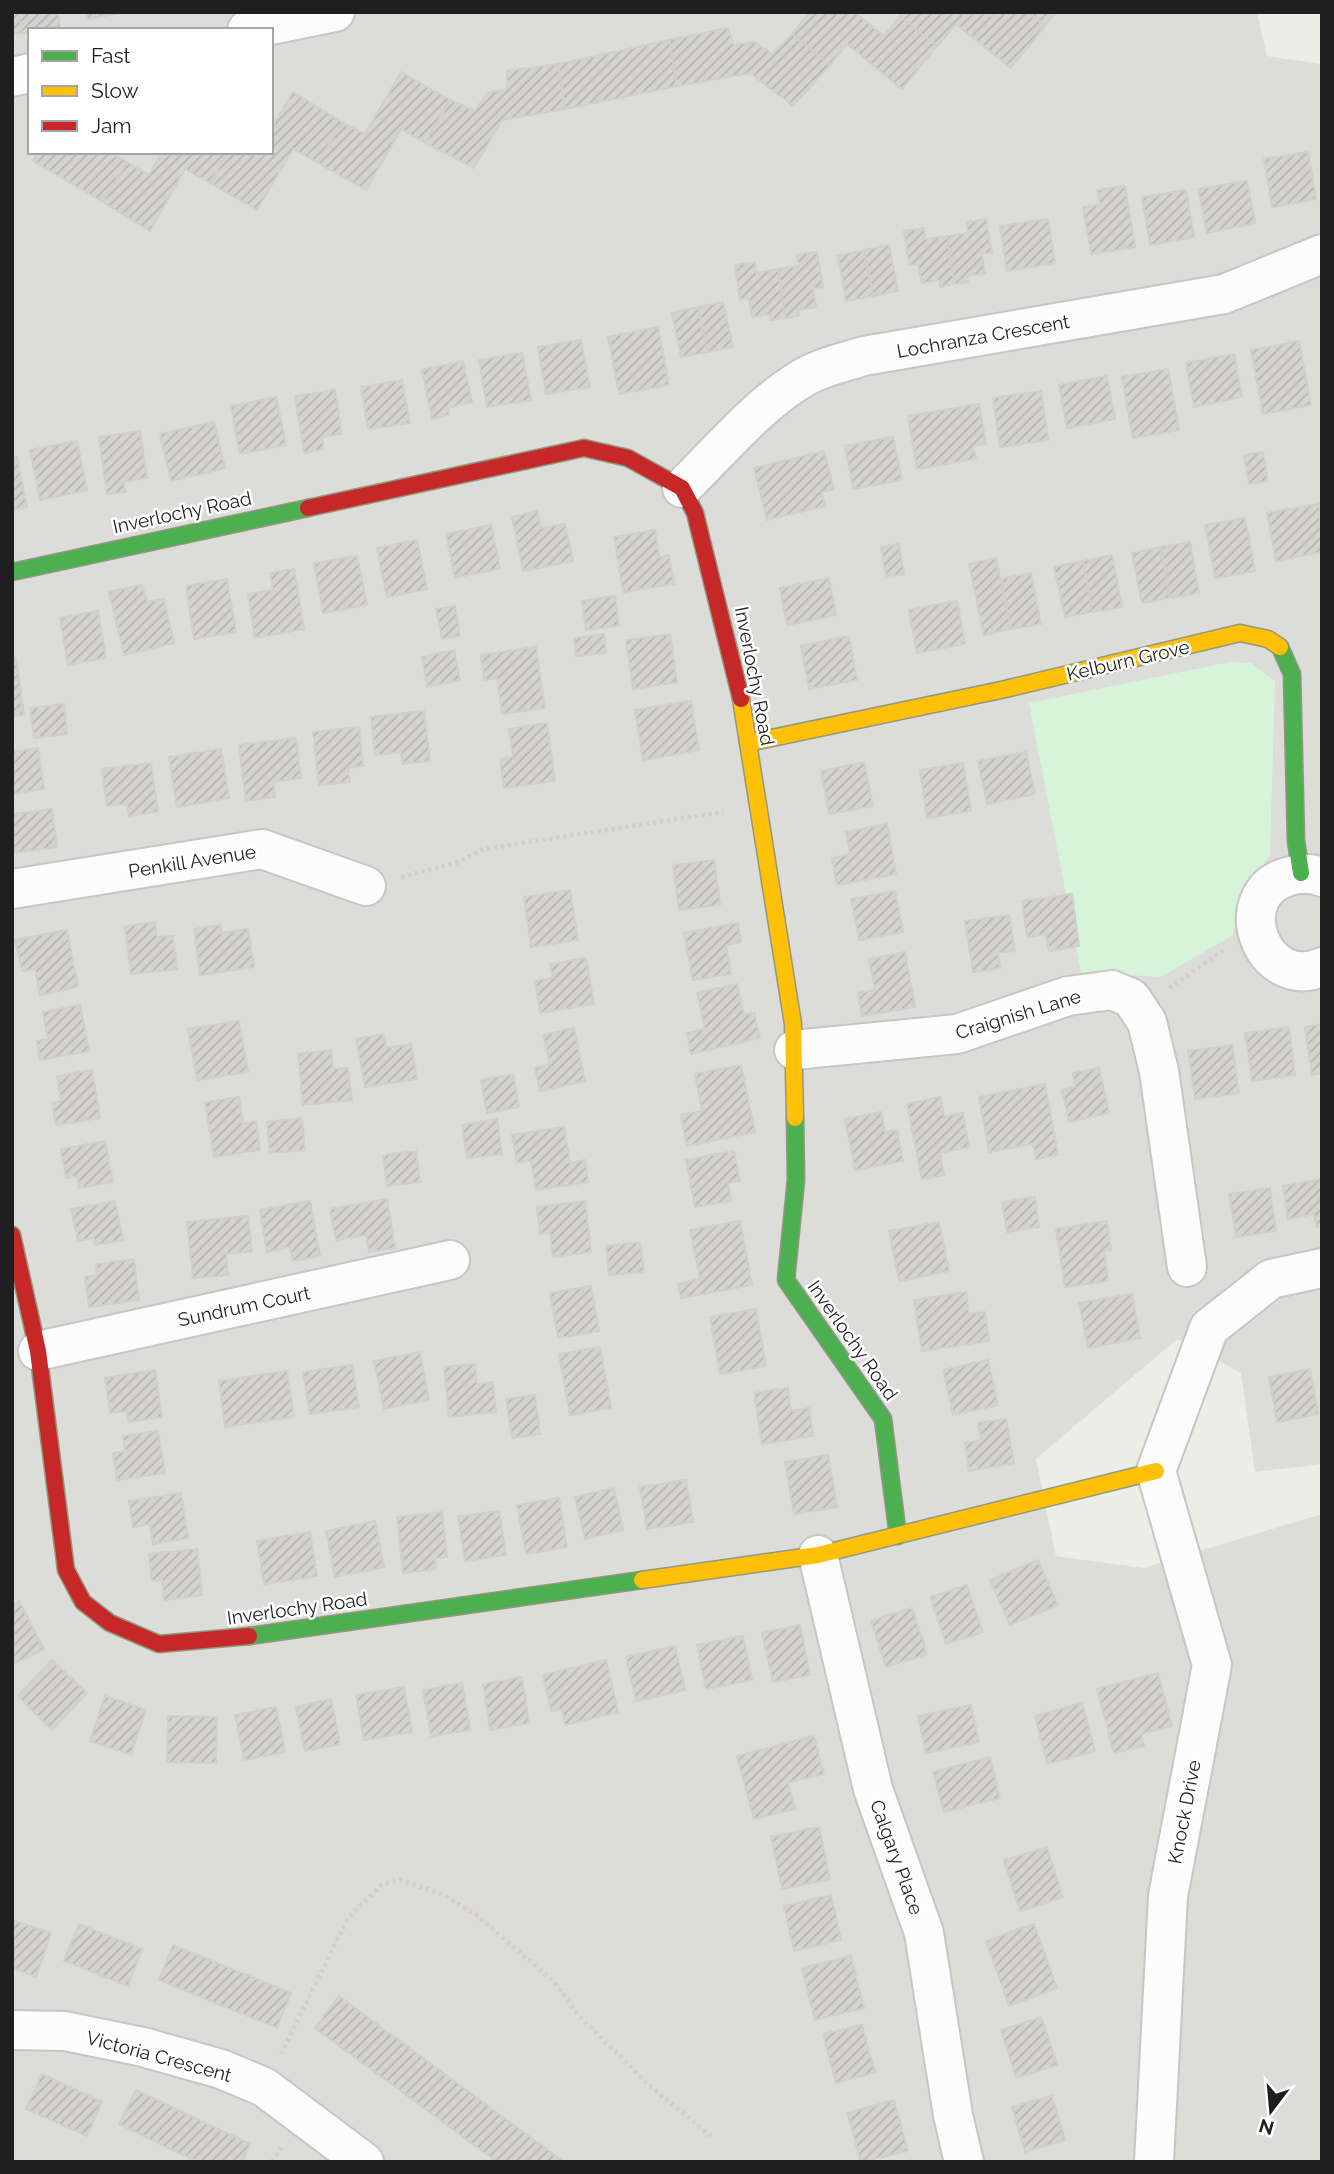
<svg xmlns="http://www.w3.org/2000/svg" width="1334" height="2174" viewBox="0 0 1334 2174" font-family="Raleway,sans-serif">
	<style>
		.residential { fill: #dcdcd9; fill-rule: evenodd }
		.park { fill: #d6f4da }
		.building { fill: url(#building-hatch); stroke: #d1cfc9; stroke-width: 2 }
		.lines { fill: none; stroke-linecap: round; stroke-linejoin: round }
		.street-casing { stroke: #c6c6c4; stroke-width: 42 }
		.fast-casing { stroke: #929880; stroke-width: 19 }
		.slow-casing { stroke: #929880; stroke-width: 19 }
		.jam-casing { stroke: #929880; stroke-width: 19 }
		.path { stroke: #d6ccc8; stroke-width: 4.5; stroke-dasharray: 3.5 3.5; stroke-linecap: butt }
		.street { stroke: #fcfcfc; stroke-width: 38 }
		.fast { stroke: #4caf50; stroke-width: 16 }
		.slow { stroke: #ffc107; stroke-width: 16 }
		.jam { stroke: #c62828; stroke-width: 16 }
		.labels { text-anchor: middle; stroke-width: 5; stroke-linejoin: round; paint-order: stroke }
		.street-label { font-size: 19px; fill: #1f1f1f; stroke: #fff }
	</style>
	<defs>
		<pattern id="building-hatch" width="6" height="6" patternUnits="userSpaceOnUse" patternTransform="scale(1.75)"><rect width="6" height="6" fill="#d4d3cf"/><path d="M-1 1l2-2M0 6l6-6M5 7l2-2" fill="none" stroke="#b6b5b1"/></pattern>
	</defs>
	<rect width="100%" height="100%" fill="#edede8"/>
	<path class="residential" d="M 12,12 L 1257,12 L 1267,56 L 1322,64 L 1322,1464 L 1255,1472 L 1241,1373 L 1177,1339 L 1036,1459 L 1056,1556 L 1143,1568 L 1322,1514 L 1322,2162 L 12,2162 ZM 30,30 L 271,30 L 271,152 L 30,152 Z"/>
	<polygon class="park" points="1230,662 1251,663 1275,681 1270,855 1246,887 1233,935 1161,977 1081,972 1029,703"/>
	<g class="building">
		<polygon points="12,12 19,12 22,33 12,34"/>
		<polygon points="19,12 58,12 60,27 22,33"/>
		<polygon points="86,12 125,12 87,19"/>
		<polygon points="810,12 854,12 884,36 900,16 937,46 902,89 847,44 830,65 792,34"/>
		<polygon points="903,12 987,12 992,16 995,12 1029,12 1045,26 1011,68 956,24 937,46 900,16"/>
		<polygon points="1029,12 1056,12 1045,26"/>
		<polygon points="728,28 734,45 755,42 772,54 792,34 830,65 793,106 750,73 677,86 669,40"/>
		<polygon points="669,40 677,86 565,109 558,64"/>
		<polygon points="558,64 565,109 502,120 474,168 425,143 450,100 475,111 487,93 507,89 507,71"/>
		<polygon points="401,72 450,100 425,143 401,129 366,190 318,163 342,122 365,134"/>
		<polygon points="293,92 342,122 318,163 293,149 257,210 210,183 228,152 256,155 271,152 271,129"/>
		<polygon points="38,152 109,152 127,162 103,202 33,161"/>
		<polygon points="162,152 228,152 210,183 185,169 150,231 103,202 127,162 149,175"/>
		<polygon points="1308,152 1316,199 1272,207 1264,159"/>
		<polygon points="1247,181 1255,223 1207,233 1198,189"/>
		<polygon points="1125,186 1135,247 1091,254 1083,207 1100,205 1097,190"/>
		<polygon points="1186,190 1194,237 1150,245 1142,197"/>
		<polygon points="986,219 992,253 982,254 985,273 967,276 968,282 954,284 947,236 968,233 966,222"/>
		<polygon points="1048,219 1055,263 1007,271 1000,226"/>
		<polygon points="924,228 925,239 947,236 954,284 940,287 939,280 922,283 918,264 909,265 904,231"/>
		<polygon points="889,245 898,291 873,296 864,250"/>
		<polygon points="864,250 873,296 846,301 838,256"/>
		<polygon points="817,252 823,287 813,288 816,307 798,310 799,316 785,318 778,269 799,266 797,255"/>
		<polygon points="755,262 756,273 778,269 785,318 771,320 770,314 752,317 749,298 740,299 735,265"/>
		<polygon points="723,302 733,347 708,352 698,307"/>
		<polygon points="698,307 708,352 681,357 672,313"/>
		<polygon points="658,327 669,385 619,394 608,337"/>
		<polygon points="581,340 590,387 546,394 538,347"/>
		<polygon points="1299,341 1311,405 1263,414 1251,350"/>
		<polygon points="522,353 531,400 487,407 479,360"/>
		<polygon points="1234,354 1242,397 1194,407 1186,363"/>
		<polygon points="463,361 472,402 448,408 449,415 432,419 422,370"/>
		<polygon points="1168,369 1179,430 1133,438 1122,377"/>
		<polygon points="1107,376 1115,419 1067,428 1059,385"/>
		<polygon points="402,380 410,423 368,429 361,387"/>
		<polygon points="335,390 342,434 322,437 324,449 304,453 295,396"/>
		<polygon points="1041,391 1048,440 1000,447 993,398"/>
		<polygon points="276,397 286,445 240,454 231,406"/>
		<polygon points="979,404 986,444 973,446 976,459 917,469 908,416"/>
		<polygon points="214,422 225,468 171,481 160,434"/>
		<polygon points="140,431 147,478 123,482 125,492 107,494 99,437"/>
		<polygon points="893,437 902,480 853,489 845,446"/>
		<polygon points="77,441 87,490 40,500 30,450"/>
		<polygon points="824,451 834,489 822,492 825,506 767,520 754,468"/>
		<polygon points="1263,452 1268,481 1249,484 1244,455"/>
		<polygon points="17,457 27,507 12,510 12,458"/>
		<polygon points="1319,504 1322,552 1276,561 1267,513"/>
		<polygon points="537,511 541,528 565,524 573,561 523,571 512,517"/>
		<polygon points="1245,518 1255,571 1215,578 1205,525"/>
		<polygon points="491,525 500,568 455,578 446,534"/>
		<polygon points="655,530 659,557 669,555 674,584 623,592 614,537"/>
		<polygon points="417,540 427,589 387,597 377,548"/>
		<polygon points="1190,542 1199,593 1170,598 1161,547"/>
		<polygon points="899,544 904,574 886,576 881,547"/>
		<polygon points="1161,547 1170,598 1142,603 1132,553"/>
		<polygon points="1112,555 1122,607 1092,612 1083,561"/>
		<polygon points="357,556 367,605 323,613 314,563"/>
		<polygon points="996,558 1011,629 984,635 969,564"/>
		<polygon points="1083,561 1092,612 1065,617 1054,567"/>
		<polygon points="294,569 304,629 255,638 248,594 273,590 270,573"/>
		<polygon points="1031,573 1041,624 1011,629 1001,579"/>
		<polygon points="829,578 836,615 787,625 780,588"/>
		<polygon points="227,579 236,632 194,639 186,586"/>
		<polygon points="142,585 147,602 164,599 174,643 124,655 109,592"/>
		<polygon points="615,596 619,626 586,630 582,601"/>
		<polygon points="957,601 965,644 917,653 909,610"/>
		<polygon points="455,606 460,636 442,639 436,609"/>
		<polygon points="98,611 106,658 68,665 60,618"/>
		<polygon points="604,634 606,653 576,656 574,638"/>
		<polygon points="670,634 677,682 633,689 626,640"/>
		<polygon points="849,636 857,680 809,689 801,646"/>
		<polygon points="536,647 545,708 502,714 497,678 484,680 481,655"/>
		<polygon points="454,650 460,680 427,687 422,657"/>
		<polygon points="16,658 24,715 12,716 12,659"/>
		<polygon points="691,701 699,750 643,760 635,710"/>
		<polygon points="64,704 67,734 34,738 30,708"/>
		<polygon points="424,711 430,761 403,764 401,752 375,755 371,717"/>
		<polygon points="547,723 555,781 504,788 500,759 513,757 509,729"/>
		<polygon points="359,727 363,766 348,768 350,782 319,785 313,732"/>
		<polygon points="296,738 301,778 273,782 275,797 246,801 239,745"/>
		<polygon points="38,748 44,789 12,794 12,752"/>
		<polygon points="221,749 229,798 177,807 169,757"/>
		<polygon points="1026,752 1035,794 987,804 978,761"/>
		<polygon points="864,762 873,806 829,814 821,771"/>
		<polygon points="151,763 158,812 129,816 127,804 107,806 102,769"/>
		<polygon points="963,763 971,811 927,818 920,770"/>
		<polygon points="52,809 57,847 12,853 12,814"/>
		<polygon points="887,824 896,874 837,885 832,858 850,854 846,832"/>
		<polygon points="714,860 720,905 679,910 673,865"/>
		<polygon points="570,890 578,940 531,947 524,897"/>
		<polygon points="895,891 903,932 859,940 851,899"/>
		<polygon points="1072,894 1079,946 1049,951 1046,934 1027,937 1022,901"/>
		<polygon points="1009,915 1015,951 998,953 1000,968 973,972 965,921"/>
		<polygon points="155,922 157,937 173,936 177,969 131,974 125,926"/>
		<polygon points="738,923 741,942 726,945 731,974 693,980 684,933"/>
		<polygon points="220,925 222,933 248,929 254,967 200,975 194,929"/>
		<polygon points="67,930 78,987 40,995 35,969 22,971 15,940"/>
		<polygon points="905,952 915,1007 862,1016 858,993 875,990 869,959"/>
		<polygon points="586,958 594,1004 540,1013 535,981 553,978 550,964"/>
		<polygon points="737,984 744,1015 754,1013 760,1038 691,1054 687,1033 705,1029 697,993"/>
		<polygon points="80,1005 89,1051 40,1060 37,1041 48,1039 43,1012"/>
		<polygon points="239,1021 248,1072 197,1080 188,1029"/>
		<polygon points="1322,1024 1322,1073 1312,1075 1305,1027"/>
		<polygon points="1289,1027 1295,1075 1252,1081 1245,1033"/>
		<polygon points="574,1028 585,1081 540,1091 535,1068 550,1064 543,1035"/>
		<polygon points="384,1034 386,1048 411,1044 417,1079 365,1087 356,1039"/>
		<polygon points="1232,1045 1239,1093 1195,1099 1188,1051"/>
		<polygon points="331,1050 333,1069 348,1068 352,1100 303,1105 298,1054"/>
		<polygon points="741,1065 755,1132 687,1146 681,1115 702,1111 695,1074"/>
		<polygon points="1099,1068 1109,1113 1069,1122 1062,1090 1075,1087 1073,1073"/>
		<polygon points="92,1070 100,1118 56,1125 52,1103 61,1101 57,1076"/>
		<polygon points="513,1074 519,1107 487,1113 481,1080"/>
		<polygon points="1045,1084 1058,1155 1036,1159 1033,1144 989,1152 979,1097"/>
		<polygon points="239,1097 243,1124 256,1121 260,1150 214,1157 205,1102"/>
		<polygon points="940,1097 944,1117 963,1113 969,1147 940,1153 944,1175 922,1179 907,1104"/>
		<polygon points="881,1112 885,1132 897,1130 903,1161 855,1170 845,1119"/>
		<polygon points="302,1118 305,1150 270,1153 267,1122"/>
		<polygon points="497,1119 502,1154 467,1158 462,1125"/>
		<polygon points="564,1127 570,1163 585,1160 588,1182 536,1190 531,1160 517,1163 512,1135"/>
		<polygon points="105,1141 113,1182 79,1188 77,1176 66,1178 61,1149"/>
		<polygon points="416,1151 420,1182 387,1186 383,1155"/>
		<polygon points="734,1151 740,1181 728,1183 731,1201 695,1207 686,1160"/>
		<polygon points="1322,1179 1322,1226 1317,1227 1314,1214 1288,1219 1283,1186"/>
		<polygon points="1270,1188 1276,1231 1236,1237 1229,1194"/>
		<polygon points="1035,1197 1039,1227 1007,1232 1002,1202"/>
		<polygon points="387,1199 395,1248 369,1252 366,1235 336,1240 330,1209"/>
		<polygon points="115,1201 123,1240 95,1245 94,1238 78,1241 71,1209"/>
		<polygon points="310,1201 320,1256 293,1261 290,1247 267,1252 260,1210"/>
		<polygon points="585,1201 591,1252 553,1257 550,1233 540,1234 537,1207"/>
		<polygon points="248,1216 252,1251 226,1254 228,1275 193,1278 187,1222"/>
		<polygon points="740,1221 752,1285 681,1298 678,1284 700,1279 690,1230"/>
		<polygon points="1107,1221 1111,1250 1104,1251 1108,1281 1065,1287 1056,1229"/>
		<polygon points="939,1222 949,1271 899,1281 889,1231"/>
		<polygon points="640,1242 644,1272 609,1275 606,1246"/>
		<polygon points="134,1259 139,1300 89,1307 85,1277 97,1275 96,1264"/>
		<polygon points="591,1286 599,1331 558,1338 550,1293"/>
		<polygon points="966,1292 969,1314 985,1312 989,1341 922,1351 914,1300"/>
		<polygon points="1132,1294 1140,1338 1088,1348 1079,1303"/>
		<polygon points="756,1309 766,1366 720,1374 710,1317"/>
		<polygon points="600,1347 611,1408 570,1415 559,1354"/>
		<polygon points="420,1352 429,1400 384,1409 374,1361"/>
		<polygon points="988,1360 998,1405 953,1415 943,1370"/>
		<polygon points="475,1364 477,1384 493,1382 496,1412 449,1417 444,1367"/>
		<polygon points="352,1365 359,1407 310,1414 303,1372"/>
		<polygon points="1310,1369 1318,1414 1277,1422 1269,1377"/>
		<polygon points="155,1370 162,1417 129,1422 127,1411 110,1413 105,1378"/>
		<polygon points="287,1371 294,1417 225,1427 219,1381"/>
		<polygon points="788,1388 791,1411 809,1408 813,1436 762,1444 754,1393"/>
		<polygon points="535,1395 540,1434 512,1438 506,1399"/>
		<polygon points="1006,1419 1014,1463 969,1471 965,1443 981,1440 978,1423"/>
		<polygon points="158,1431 165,1473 117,1480 113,1453 125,1451 123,1436"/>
		<polygon points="828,1455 837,1507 794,1514 785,1462"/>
		<polygon points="686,1480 693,1522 647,1529 640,1487"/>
		<polygon points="614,1488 623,1530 585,1539 575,1497"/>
		<polygon points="181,1493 188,1538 153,1544 150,1524 133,1527 129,1501"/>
		<polygon points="559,1498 567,1547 526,1554 517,1505"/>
		<polygon points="499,1511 506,1555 465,1561 458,1516"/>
		<polygon points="442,1512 447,1557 435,1558 436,1569 403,1573 397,1517"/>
		<polygon points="375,1521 384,1567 335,1577 326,1531"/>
		<polygon points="310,1532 317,1576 264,1584 257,1541"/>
		<polygon points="197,1549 202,1595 164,1600 162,1580 152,1581 149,1554"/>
		<polygon points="1038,1560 1058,1605 1010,1625 990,1580"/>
		<polygon points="967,1585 983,1632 946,1644 930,1597"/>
		<polygon points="19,1601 44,1649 12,1665 12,1605"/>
		<polygon points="912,1608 927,1654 886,1667 871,1621"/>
		<polygon points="800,1625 810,1675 773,1682 762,1633"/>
		<polygon points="743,1636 752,1680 706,1689 697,1645"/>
		<polygon points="675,1646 685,1690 636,1701 626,1657"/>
		<polygon points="52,1660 87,1693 52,1730 18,1696"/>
		<polygon points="606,1660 618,1712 565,1725 562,1709 551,1711 543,1675"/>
		<polygon points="1158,1673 1172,1726 1141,1734 1144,1746 1114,1753 1097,1689"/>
		<polygon points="522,1677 529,1723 490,1730 483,1684"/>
		<polygon points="462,1683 470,1730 431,1736 423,1690"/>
		<polygon points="404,1687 412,1732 364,1740 356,1695"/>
		<polygon points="105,1696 146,1710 131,1755 90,1741"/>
		<polygon points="331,1699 340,1744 305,1751 296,1707"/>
		<polygon points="1082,1703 1095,1751 1047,1764 1035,1716"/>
		<polygon points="971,1705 979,1742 926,1753 918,1716"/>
		<polygon points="276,1707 285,1752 244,1760 235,1715"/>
		<polygon points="168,1716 217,1717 216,1763 167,1762"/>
		<polygon points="814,1736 824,1774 788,1783 795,1809 754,1819 737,1756"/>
		<polygon points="990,1757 1000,1798 944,1812 933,1772"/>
		<polygon points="819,1827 830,1879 782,1889 771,1837"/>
		<polygon points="1047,1847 1063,1897 1020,1911 1004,1860"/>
		<polygon points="831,1895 841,1940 794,1951 784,1906"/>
		<polygon points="12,1920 51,1933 36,1977 12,1968"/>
		<polygon points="79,1924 142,1949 128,1986 64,1961"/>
		<polygon points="1034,1924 1057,1988 1009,2006 986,1941"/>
		<polygon points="173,1945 291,1993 277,2028 159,1980"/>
		<polygon points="851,1956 864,2008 815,2020 802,1968"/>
		<polygon points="339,1996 564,2162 497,2162 315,2028"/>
		<polygon points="1041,2017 1057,2065 1016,2078 1001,2030"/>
		<polygon points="862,2025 875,2072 836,2083 823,2034"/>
		<polygon points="42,2074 102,2102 87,2136 26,2109"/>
		<polygon points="136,2090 250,2144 242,2162 197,2162 119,2124"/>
		<polygon points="1052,2096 1065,2140 1025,2152 1012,2107"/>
		<polygon points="894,2100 908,2151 861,2162 847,2113"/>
	</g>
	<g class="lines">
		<defs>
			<g id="street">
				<polyline points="247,30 335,12"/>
				<polyline points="12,77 30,73"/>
				<path d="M 682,488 C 719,452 755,408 798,381 C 818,368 841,363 864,356 L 1224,294 L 1322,254"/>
				<path d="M 1322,877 C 1312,873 1301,873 1290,876 C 1226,892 1261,993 1322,967"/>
				<polyline points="12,889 262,849 366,886"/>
				<polyline points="794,1050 957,1034 1068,996 1112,990 1131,998 1147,1022 1159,1071 1187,1267"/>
				<polyline points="38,1351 450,1260"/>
				<polyline points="818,1555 873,1789 924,1933 953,2115 964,2162"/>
				<polyline points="12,2030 65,2031 143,2047 221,2069 264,2087 364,2162"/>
				<polyline points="1154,2162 1168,1896 1212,1665 1156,1471 1209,1328 1271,1279 1322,1268"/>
			</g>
			<g id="fast">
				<polyline points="12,572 308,508"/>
				<polyline points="1280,647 1292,674 1296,841 1301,873"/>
				<polyline points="795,1118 796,1180 786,1280 883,1419 898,1536"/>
				<polyline points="249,1636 642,1580"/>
			</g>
			<g id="slow">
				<polyline points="741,699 793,1024 795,1118"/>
				<polyline points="748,743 1001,690 1240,633 1268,639 1280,647"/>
				<polyline points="642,1580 818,1555 1156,1471"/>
			</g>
			<g id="jam">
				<polyline points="308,508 584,448 628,458 682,488 695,513 741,699"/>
				<polyline points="12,1235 38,1351 66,1570 83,1602 110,1623 159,1644 249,1636"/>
			</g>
		</defs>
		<use href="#street" class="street-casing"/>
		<use href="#fast" class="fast-casing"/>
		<use href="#slow" class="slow-casing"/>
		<use href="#jam" class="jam-casing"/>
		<g class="path">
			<polyline points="401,877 456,863 484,849 723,812"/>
			<polyline points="1169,988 1225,949"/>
			<polyline points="281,2054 348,1918 381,1885 400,1880 442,1894 476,1915 553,1981 581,2018 649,2085 711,2136"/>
			<polyline points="272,2162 282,2146"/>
		</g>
		<use href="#street" class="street"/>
		<use href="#fast" class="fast"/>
		<use href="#slow" class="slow"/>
		<use href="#jam" class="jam"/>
	</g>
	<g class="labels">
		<g class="street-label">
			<text transform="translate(983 336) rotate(-10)" y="7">Lochranza Crescent</text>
			<text transform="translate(182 512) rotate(-12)" y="7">Inverlochy Road</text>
			<text transform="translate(1128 660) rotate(-13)" y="7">Kelburn Grove</text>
			<text transform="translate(755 676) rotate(79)" y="7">Inverlochy Road</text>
			<text transform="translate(192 861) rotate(-9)" y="7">Penkill Avenue</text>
			<text transform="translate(1018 1014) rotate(-17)" y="7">Craignish Lane</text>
			<text transform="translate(244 1306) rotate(-12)" y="7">Sundrum Court</text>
			<text transform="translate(853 1340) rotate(55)" y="7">Inverlochy Road</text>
			<text transform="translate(297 1608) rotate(-8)" y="7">Inverlochy Road</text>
			<text transform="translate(1184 1812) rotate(-79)" y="7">Knock Drive</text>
			<text transform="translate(897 1857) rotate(70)" y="7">Calgary Place</text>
			<text transform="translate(159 2056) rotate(15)" y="7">Victoria Crescent</text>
		</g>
	</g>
	<rect width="1334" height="2174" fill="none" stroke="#1f1f1f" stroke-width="28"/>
	<rect x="28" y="28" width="245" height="126" fill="#ffffff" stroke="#a5a5a5" stroke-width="2"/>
	<rect x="42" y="51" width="35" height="10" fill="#4caf50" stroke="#a5a5a5" stroke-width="2"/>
	<text x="91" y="63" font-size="21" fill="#1f1f1f">Fast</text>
	<rect x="42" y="86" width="35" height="10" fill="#ffc107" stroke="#a5a5a5" stroke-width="2"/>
	<text x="91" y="98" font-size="21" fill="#1f1f1f">Slow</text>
	<rect x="42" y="121" width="35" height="10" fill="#c62828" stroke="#a5a5a5" stroke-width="2"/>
	<text x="91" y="133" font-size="21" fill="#1f1f1f">Jam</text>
	<g transform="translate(1271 2111) rotate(196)" stroke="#ffffff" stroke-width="5" paint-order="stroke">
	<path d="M0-5L12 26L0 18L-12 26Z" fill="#1f1f1f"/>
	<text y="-10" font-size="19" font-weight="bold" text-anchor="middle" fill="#1f1f1f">N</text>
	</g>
</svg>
